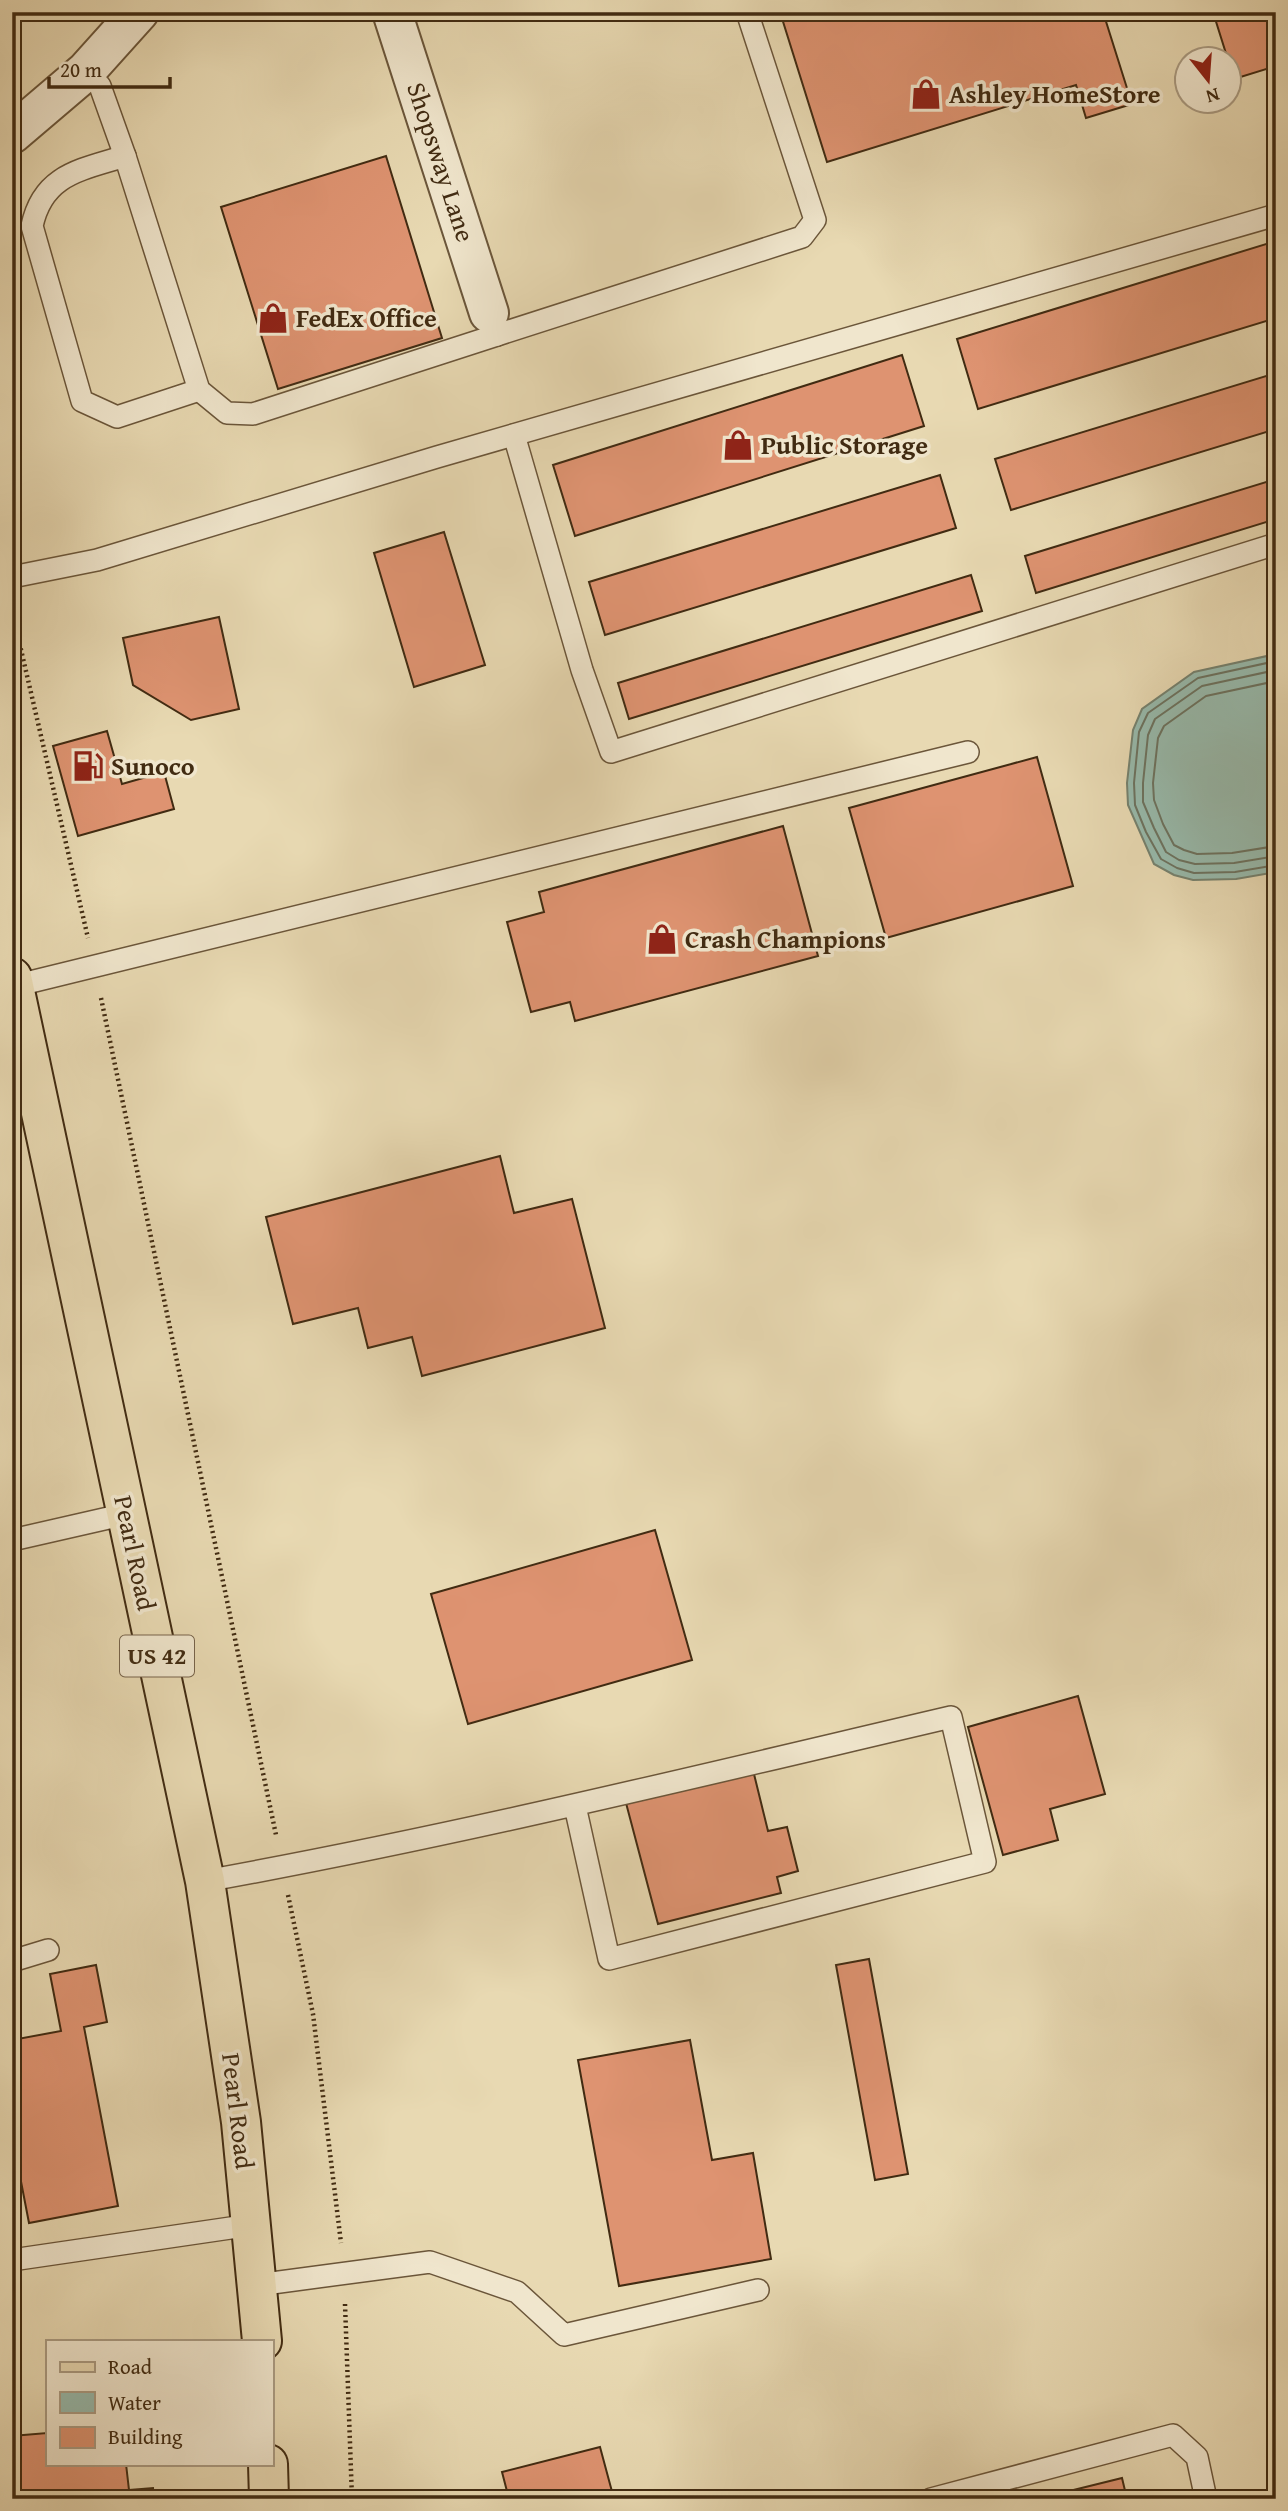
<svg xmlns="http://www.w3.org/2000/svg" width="1288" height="2511" viewBox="0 0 1288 2511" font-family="'Gentium Book Plus',serif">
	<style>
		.water { fill: #97baac; stroke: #75816e; stroke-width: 2 }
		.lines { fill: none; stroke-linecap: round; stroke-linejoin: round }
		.shore { stroke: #6c725f; stroke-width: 2 }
		.building { fill: #de9371; stroke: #412b12; stroke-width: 2 }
		.lane-casing { stroke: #6b563a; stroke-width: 24 }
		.street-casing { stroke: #6b563a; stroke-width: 42 }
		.primary-casing { stroke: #412b12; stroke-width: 42 }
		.path { stroke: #412b12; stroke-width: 4.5; stroke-dasharray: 2 3.5; stroke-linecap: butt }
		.lane { stroke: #f0e6cd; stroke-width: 21 }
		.street { stroke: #f0e6cd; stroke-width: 38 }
		.primary { stroke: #e8d9b2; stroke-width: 38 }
		.labels { text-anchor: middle; stroke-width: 7; stroke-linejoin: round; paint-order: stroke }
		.shield { fill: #f0e6cd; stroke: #76634a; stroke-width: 2 }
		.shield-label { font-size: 24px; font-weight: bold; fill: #412b12 }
		.poi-label { font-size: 26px; font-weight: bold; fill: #412b12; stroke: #f0e6cd; text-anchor: start }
		.street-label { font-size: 26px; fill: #412b12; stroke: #f0e6cd }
	</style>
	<rect width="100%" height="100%" fill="#e8d9b2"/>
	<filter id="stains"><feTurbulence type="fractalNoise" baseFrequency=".00286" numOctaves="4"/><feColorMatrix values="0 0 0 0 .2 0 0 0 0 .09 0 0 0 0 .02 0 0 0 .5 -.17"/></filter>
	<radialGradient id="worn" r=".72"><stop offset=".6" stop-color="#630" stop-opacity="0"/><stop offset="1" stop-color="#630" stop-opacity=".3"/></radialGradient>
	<polygon class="water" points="1276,654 1276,872 1236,879 1193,880 1174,875 1154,864 1128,805 1127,783 1133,730 1142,709 1194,672"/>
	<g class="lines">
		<g class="shore">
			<polyline points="1276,661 1198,678 1148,713 1139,732 1134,783 1135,805 1146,832 1161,859 1177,868 1194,873 1235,872 1276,865"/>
			<polyline points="1276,670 1202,686 1155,719 1148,735 1143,783 1143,802 1154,828 1166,852 1179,860 1195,864 1234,863 1276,856"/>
			<polyline points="1276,681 1206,696 1164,726 1158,738 1153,783 1154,800 1163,824 1174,845 1184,850 1197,854 1232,853 1276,846"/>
		</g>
	</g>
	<g class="building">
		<polygon points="780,12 1103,12 1132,104 1086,118 1076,85 827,162"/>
		<polygon points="1213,12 1276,12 1276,66 1234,79"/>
		<polygon points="386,156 442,338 278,389 221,207"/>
		<polygon points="1276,241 1276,318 978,409 957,339"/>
		<polygon points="902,355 924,426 575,536 553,465"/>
		<polygon points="1276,373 1276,429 1011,510 995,459"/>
		<polygon points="940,475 956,528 605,635 589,582"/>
		<polygon points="1276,479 1276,519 1036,593 1025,556"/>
		<polygon points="444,532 485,665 414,687 374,553"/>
		<polygon points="971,575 982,611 629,719 618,683"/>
		<polygon points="219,617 239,709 191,720 133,685 123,638"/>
		<polygon points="107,731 122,784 164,772 174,809 78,836 53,746"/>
		<polygon points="1037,757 1073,886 886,938 849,808"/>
		<polygon points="783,826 818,956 575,1021 570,1002 531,1012 507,922 544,912 539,892"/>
		<polygon points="500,1156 514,1213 572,1199 605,1328 422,1376 412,1337 368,1348 358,1308 293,1324 266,1217"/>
		<polygon points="655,1530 692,1660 468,1724 431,1594"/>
		<polygon points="1078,1696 1105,1794 1050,1809 1058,1840 1003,1855 968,1727"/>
		<polygon points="753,1770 768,1831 787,1827 798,1871 777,1877 781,1893 658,1924 626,1803"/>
		<polygon points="869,1959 908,2174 875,2180 836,1965"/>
		<polygon points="96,1965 107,2022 84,2027 118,2206 29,2223 12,2135 12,2040 61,2031 50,1974"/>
		<polygon points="690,2040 712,2160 753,2153 771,2259 619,2286 578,2060"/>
		<polygon points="47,2433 47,2464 126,2464 129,2490 153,2488 154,2499 12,2499 12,2436"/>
		<polygon points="600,2447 614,2499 509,2499 502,2472"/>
		<polygon points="1122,2478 1127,2499 1037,2499"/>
	</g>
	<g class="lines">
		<defs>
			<g id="lane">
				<polyline points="86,71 100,86 125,156 199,390 227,413 253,414 497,335 489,313"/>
				<path d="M 125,156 C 81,170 43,174 32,226 L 82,401 L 117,417 L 199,390"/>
				<polyline points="497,335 802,237 815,220 747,12"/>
				<polyline points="514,435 582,670 611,752 1276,544"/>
				<polyline points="12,577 97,560 437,457 1276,215"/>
				<polyline points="14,986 968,752"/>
				<polyline points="12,1540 126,1514"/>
				<path d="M 205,1881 C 455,1836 703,1775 951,1717 L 985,1862 L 609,1959 L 575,1806"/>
				<polyline points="12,1961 48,1950"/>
				<polyline points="12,2260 251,2225"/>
				<polyline points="257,2285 430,2262 517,2292 564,2335 758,2290"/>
				<polyline points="931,2499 1173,2435 1197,2457 1206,2499"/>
			</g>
			<g id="street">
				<polyline points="392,12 489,313"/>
				<polyline points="12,134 86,71 139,12"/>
			</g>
			<g id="primary">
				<polyline points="12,977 205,1881 241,2122 262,2341"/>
				<polyline points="268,2464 269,2499"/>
			</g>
		</defs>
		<use href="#lane" class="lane-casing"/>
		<use href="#street" class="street-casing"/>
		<use href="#primary" class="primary-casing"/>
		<g class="path">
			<polyline points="12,611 88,938"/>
			<polyline points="101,998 276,1835"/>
			<polyline points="288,1895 313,2014 341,2243"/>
			<polyline points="345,2304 352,2499"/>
		</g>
		<use href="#lane" class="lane"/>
		<use href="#street" class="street"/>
		<use href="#primary" class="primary"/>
	</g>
	<defs>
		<symbol id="shop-bare" viewBox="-9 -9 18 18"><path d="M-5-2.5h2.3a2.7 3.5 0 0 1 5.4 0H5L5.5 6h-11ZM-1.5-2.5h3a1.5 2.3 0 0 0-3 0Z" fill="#8f2418" stroke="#f0e6cd" stroke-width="2.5" paint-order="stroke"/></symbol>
		<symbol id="fuel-bare" viewBox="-9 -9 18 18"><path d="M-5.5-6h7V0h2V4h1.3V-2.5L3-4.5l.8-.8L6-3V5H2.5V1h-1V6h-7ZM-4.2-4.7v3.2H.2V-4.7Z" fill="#8f2418" stroke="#f0e6cd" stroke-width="2.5" paint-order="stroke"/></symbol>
	</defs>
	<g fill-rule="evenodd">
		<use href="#shop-bare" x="904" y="72" width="44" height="44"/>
		<use href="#shop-bare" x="251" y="296" width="44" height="44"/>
		<use href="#shop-bare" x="716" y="423" width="44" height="44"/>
		<use href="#fuel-bare" x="66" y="744" width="44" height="44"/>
		<use href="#shop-bare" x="640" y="917" width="44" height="44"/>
	</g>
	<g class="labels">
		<rect class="shield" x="120" y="1635.5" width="74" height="41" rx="5"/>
		<g class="shield-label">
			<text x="157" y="1664">US 42</text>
		</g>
		<g class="poi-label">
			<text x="949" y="103">Ashley HomeStore</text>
			<text x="296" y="327">FedEx Office</text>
			<text x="761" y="454">Public Storage</text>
			<text x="111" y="775">Sunoco</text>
			<text x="685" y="948">Crash Champions</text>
		</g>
		<g class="street-label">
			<text transform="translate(441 162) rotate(72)" y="9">Shopsway Lane</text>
			<text transform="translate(135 1553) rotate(78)" y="9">Pearl Road</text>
			<text transform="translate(238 2111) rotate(83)" y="9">Pearl Road</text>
		</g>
	</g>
	<rect width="1288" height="2511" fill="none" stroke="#e8d9b2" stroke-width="42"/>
	<rect x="14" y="14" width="1260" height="2483" fill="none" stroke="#412b12" stroke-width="3.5"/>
	<rect x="21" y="21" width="1246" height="2469" fill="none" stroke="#412b12" stroke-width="2"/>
	<rect x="46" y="2340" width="228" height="126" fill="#f0e6cd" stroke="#aa9b82" stroke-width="2"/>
	<rect x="60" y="2362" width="35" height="10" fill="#e8d9b2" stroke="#aa9b82" stroke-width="2"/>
	<text x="108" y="2374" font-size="21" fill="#412b12">Road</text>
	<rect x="60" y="2392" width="35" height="21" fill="#97baac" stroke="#aa9b82" stroke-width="2"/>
	<text x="108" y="2410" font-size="21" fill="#412b12">Water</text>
	<rect x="60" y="2427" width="35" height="21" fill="#de9371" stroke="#aa9b82" stroke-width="2"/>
	<text x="108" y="2444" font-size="21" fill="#412b12">Building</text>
	<g transform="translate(1208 80) rotate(163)"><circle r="33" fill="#f0e6cd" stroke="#aa9b82" stroke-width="2"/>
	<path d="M0-5L12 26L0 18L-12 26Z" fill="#8f2418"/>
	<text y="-10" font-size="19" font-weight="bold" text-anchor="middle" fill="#412b12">N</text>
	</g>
	<path d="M49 77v10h121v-10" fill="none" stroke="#412b12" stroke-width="3.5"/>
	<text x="60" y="77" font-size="21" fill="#412b12" stroke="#f0e6cd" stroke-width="5" paint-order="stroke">20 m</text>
	<rect width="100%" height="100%" filter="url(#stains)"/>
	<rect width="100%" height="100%" fill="url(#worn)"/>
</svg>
